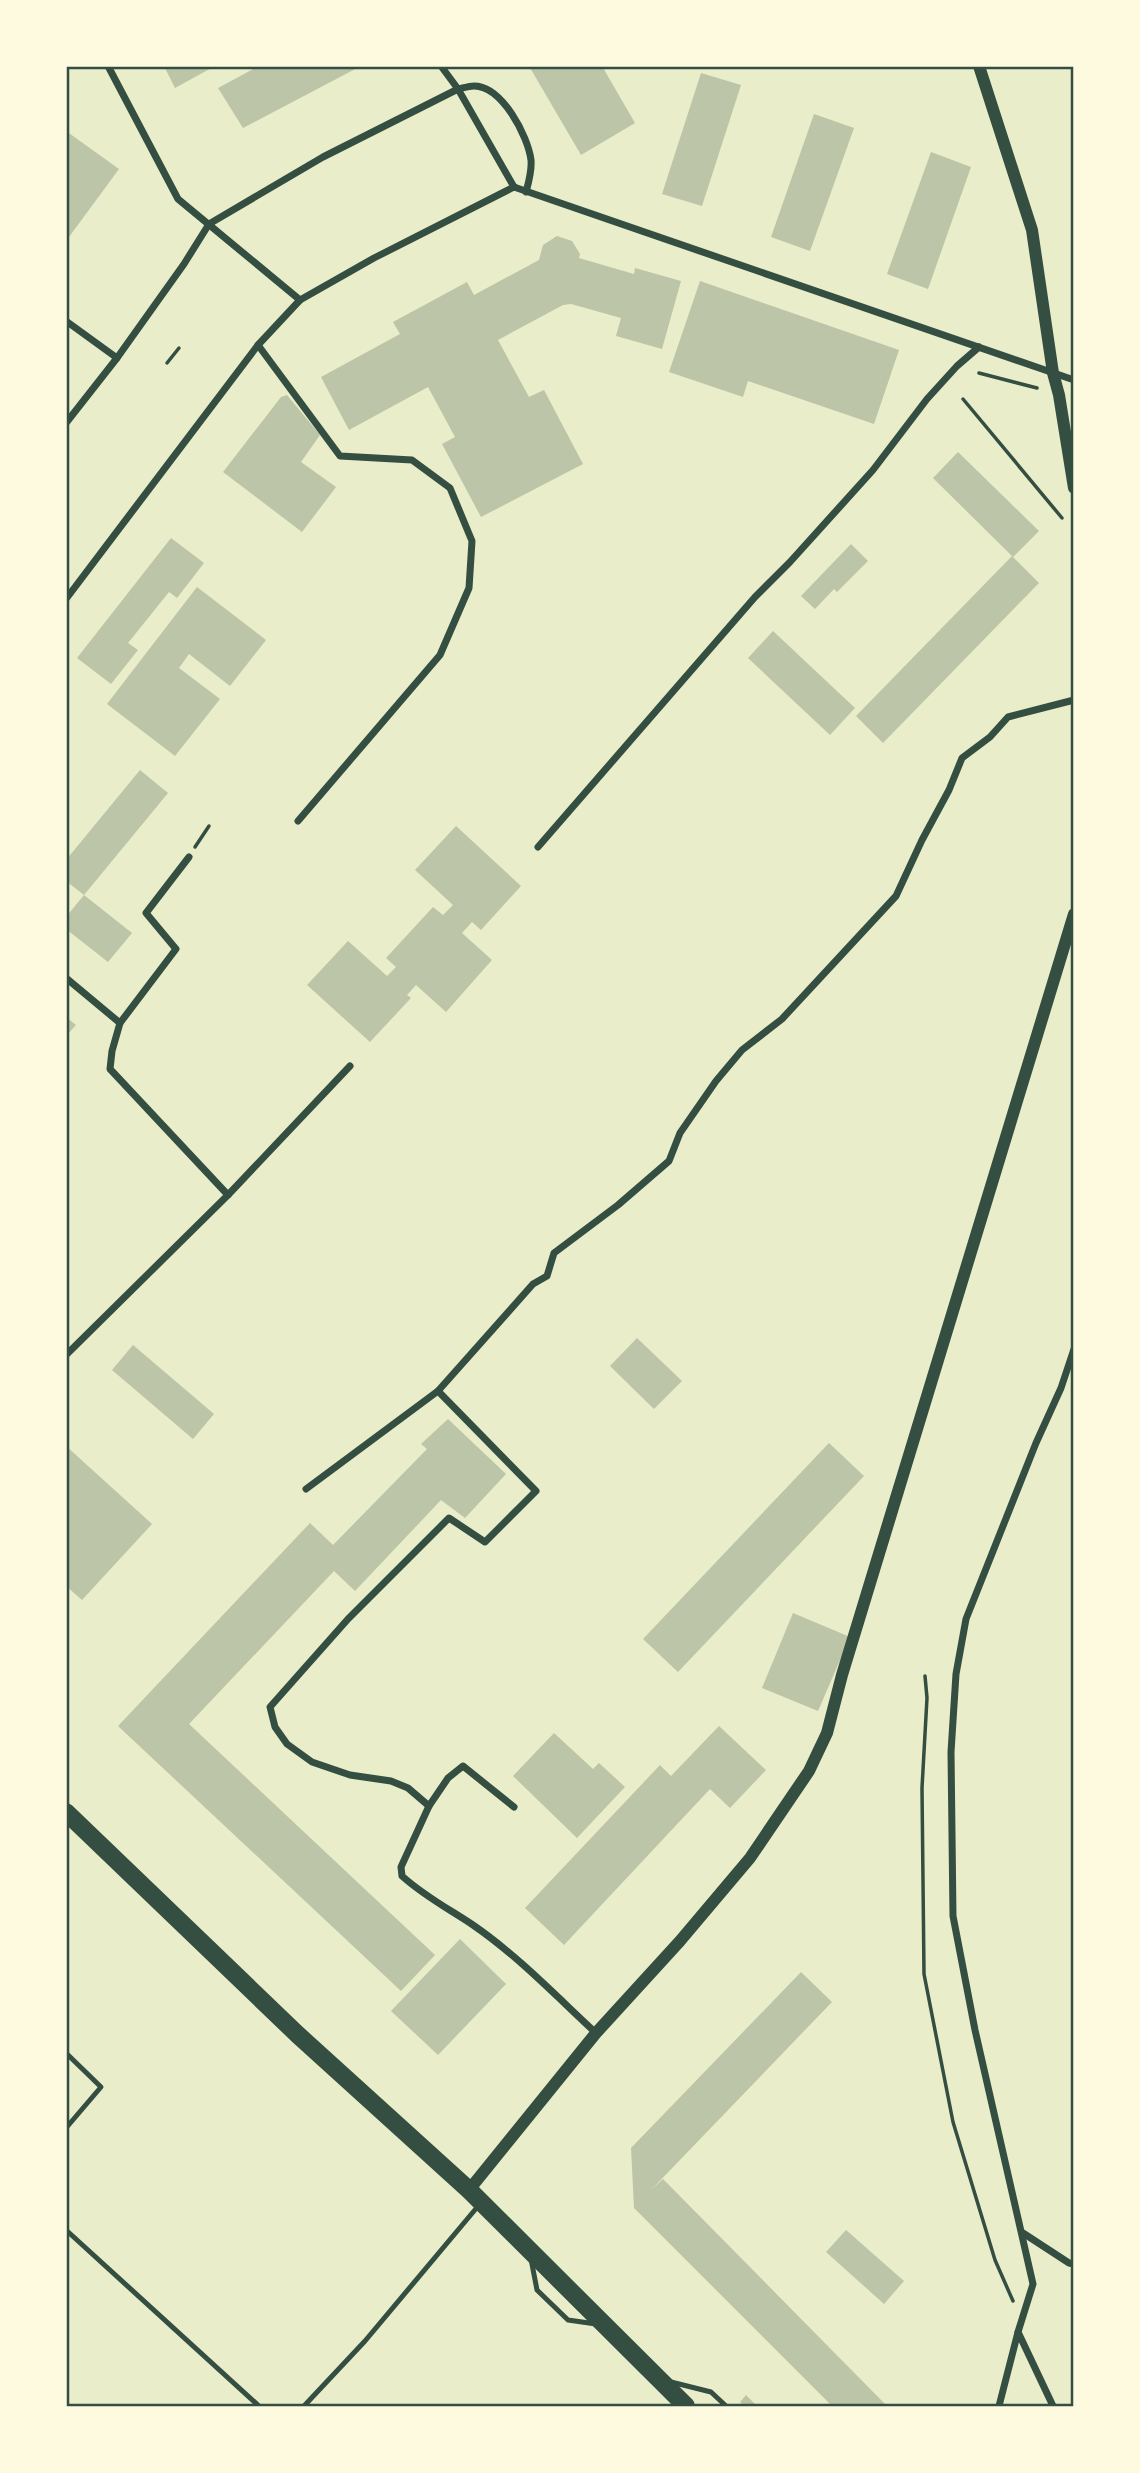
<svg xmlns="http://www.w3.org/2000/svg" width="1140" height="2473" viewBox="0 0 1140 2473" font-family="'Noto Sans',sans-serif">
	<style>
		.building { fill: #bcc5a7 }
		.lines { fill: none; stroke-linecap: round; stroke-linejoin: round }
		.path { stroke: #344e41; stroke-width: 3.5 }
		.service { stroke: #344e41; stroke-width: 5 }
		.minor { stroke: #344e41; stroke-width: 7 }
		.tertiary { stroke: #344e41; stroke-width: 12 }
		.trunk { stroke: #344e41; stroke-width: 18 }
		.neatline { fill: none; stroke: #344e41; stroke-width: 2.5 }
	</style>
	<rect width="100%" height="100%" fill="#e9edc9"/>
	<g class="building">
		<polygon points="164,66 215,66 175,88"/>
		<polygon points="259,66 361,66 243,128 218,88"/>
		<polygon points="529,66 602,66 635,123 581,155"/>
		<polygon points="701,73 741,85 702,206 662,194"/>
		<polygon points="814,114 854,128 810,251 771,237"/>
		<polygon points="66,131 119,169 66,241"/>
		<polygon points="931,152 971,167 928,289 887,274"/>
		<polygon points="557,236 572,241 580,254 579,258 634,274 635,268 681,281 662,349 616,336 621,318 571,304 563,305 498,340 529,397 544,390 583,464 481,517 442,444 455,437 428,387 349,430 321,377 400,334 393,322 467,282 474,295 539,260 543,245"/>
		<polygon points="700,281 899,350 874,424 748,381 743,397 669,372"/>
		<polygon points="287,395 320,435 301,462 336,487 302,532 223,472 281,397"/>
		<polygon points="958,452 1039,531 1013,557 933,478"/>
		<polygon points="171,538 204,563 177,598 169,592 128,643 138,650 111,684 77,658"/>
		<polygon points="851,544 868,561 837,592 834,589 815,609 801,596"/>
		<polygon points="1012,556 1039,583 883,743 856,716"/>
		<polygon points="197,587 266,640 230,686 189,654 179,668 220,699 175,756 107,704"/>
		<polygon points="773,631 855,708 830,735 748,658"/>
		<polygon points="140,770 168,793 84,895 66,881 66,860"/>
		<polygon points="456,826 521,886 481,930 472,922 462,933 492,960 446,1012 416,985 407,995 411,998 370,1042 307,985 348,941 387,976 396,967 386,958 433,907 443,915 453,905 415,870"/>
		<polygon points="84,895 132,933 108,962 66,929 66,917"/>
		<polygon points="66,1017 76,1025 66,1036"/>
		<polygon points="637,1338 682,1381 654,1409 610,1366"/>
		<polygon points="133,1345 214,1414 193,1439 112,1370"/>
		<polygon points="448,1419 506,1474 465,1518 441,1500 355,1591 334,1571 189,1724 435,1955 401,1991 118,1726 310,1523 333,1545 427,1449 421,1444"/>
		<polygon points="829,1443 864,1476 678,1672 643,1639"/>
		<polygon points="66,1446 152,1524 82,1600 66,1586"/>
		<polygon points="793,1613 850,1637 818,1711 762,1688"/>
		<polygon points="719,1726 766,1770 730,1808 710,1789 564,1945 525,1908 660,1765 671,1776"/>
		<polygon points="554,1733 593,1769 599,1763 625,1787 577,1838 513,1776"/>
		<polygon points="460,1939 506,1984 438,2055 391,2011"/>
		<polygon points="801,1972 832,2002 651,2190 663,2179 887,2406 832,2406 634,2208 631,2148"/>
		<polygon points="846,2230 904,2281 884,2304 826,2252"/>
		<polygon points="746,2395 756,2405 754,2406 744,2406 740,2402"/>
	</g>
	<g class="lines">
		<g class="path">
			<polyline points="167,363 179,348"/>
			<polyline points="979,373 1037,388"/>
			<polyline points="963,399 1062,518"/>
			<polyline points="195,847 209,826"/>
			<polyline points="925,1676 927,1698 922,1788 924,1974 953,2122 995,2260 1013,2301"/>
		</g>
		<g class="service">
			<polyline points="66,2053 101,2087 66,2128"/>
			<polyline points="66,2230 259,2406"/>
			<polyline points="531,2259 537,2290 568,2320 596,2324"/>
			<polyline points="671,2382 711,2392 726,2406"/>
			<polyline points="304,2406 365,2341 479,2205"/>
		</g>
		<g class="minor">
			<polyline points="108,66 178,199 300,300"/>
			<polyline points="441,66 458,89 514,187"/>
			<polyline points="514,187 1074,380"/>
			<polyline points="66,321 117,358"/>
			<polyline points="258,345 340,456 412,460 450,488 472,541 469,588 440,655 298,821"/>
			<path d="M 66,423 L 117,358 L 184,264 L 209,224 L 323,157 L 458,89 C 463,88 469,86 474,86 C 502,86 528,136 531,160 C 532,171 529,181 526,192"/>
			<polyline points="66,599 258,345 300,300 374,258 514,187"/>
			<polyline points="538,847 755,597 790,562 873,470 927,399 957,366 979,347"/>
			<polyline points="189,857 146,913 176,949 120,1023 112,1051 110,1069 228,1195"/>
			<polyline points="66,978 120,1023"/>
			<polyline points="66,1355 228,1195 350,1066"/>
			<polyline points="438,1391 536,1491 485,1542 449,1518 348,1619 270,1707 275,1727 287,1744 312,1762 350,1775 391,1781 408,1788 429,1806 448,1778 463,1766 514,1807"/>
			<polyline points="306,1489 438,1391 533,1284 547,1276 554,1253 618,1205 669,1161 680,1133 716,1081 742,1050 782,1019 896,896 922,840 949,790 962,758 990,737 1008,717 1074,700"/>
			<path d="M 429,1806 L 401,1867 L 402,1876 C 424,1896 449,1909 473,1925 C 518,1956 556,1996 596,2033"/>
			<polyline points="1023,2233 1069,2263 1074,2264"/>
			<polyline points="999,2406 1018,2332"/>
			<polyline points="1053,2406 1018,2332 1033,2284 975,2030 953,1916 951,1752 956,1674 966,1619 1036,1443 1061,1388 1074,1349"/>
		</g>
		<g class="tertiary">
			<polyline points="979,66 1032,230 1053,373 1059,395 1074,488"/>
			<polyline points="469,2190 596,2033 680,1941 750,1858 809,1771 827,1733 842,1675 1074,914"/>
		</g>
		<polyline class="trunk" points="66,1812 297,2034 469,2190 686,2406"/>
	</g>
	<rect width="1140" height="2473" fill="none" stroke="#fefae0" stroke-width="136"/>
	<rect x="68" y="68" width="1004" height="2337" class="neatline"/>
</svg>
